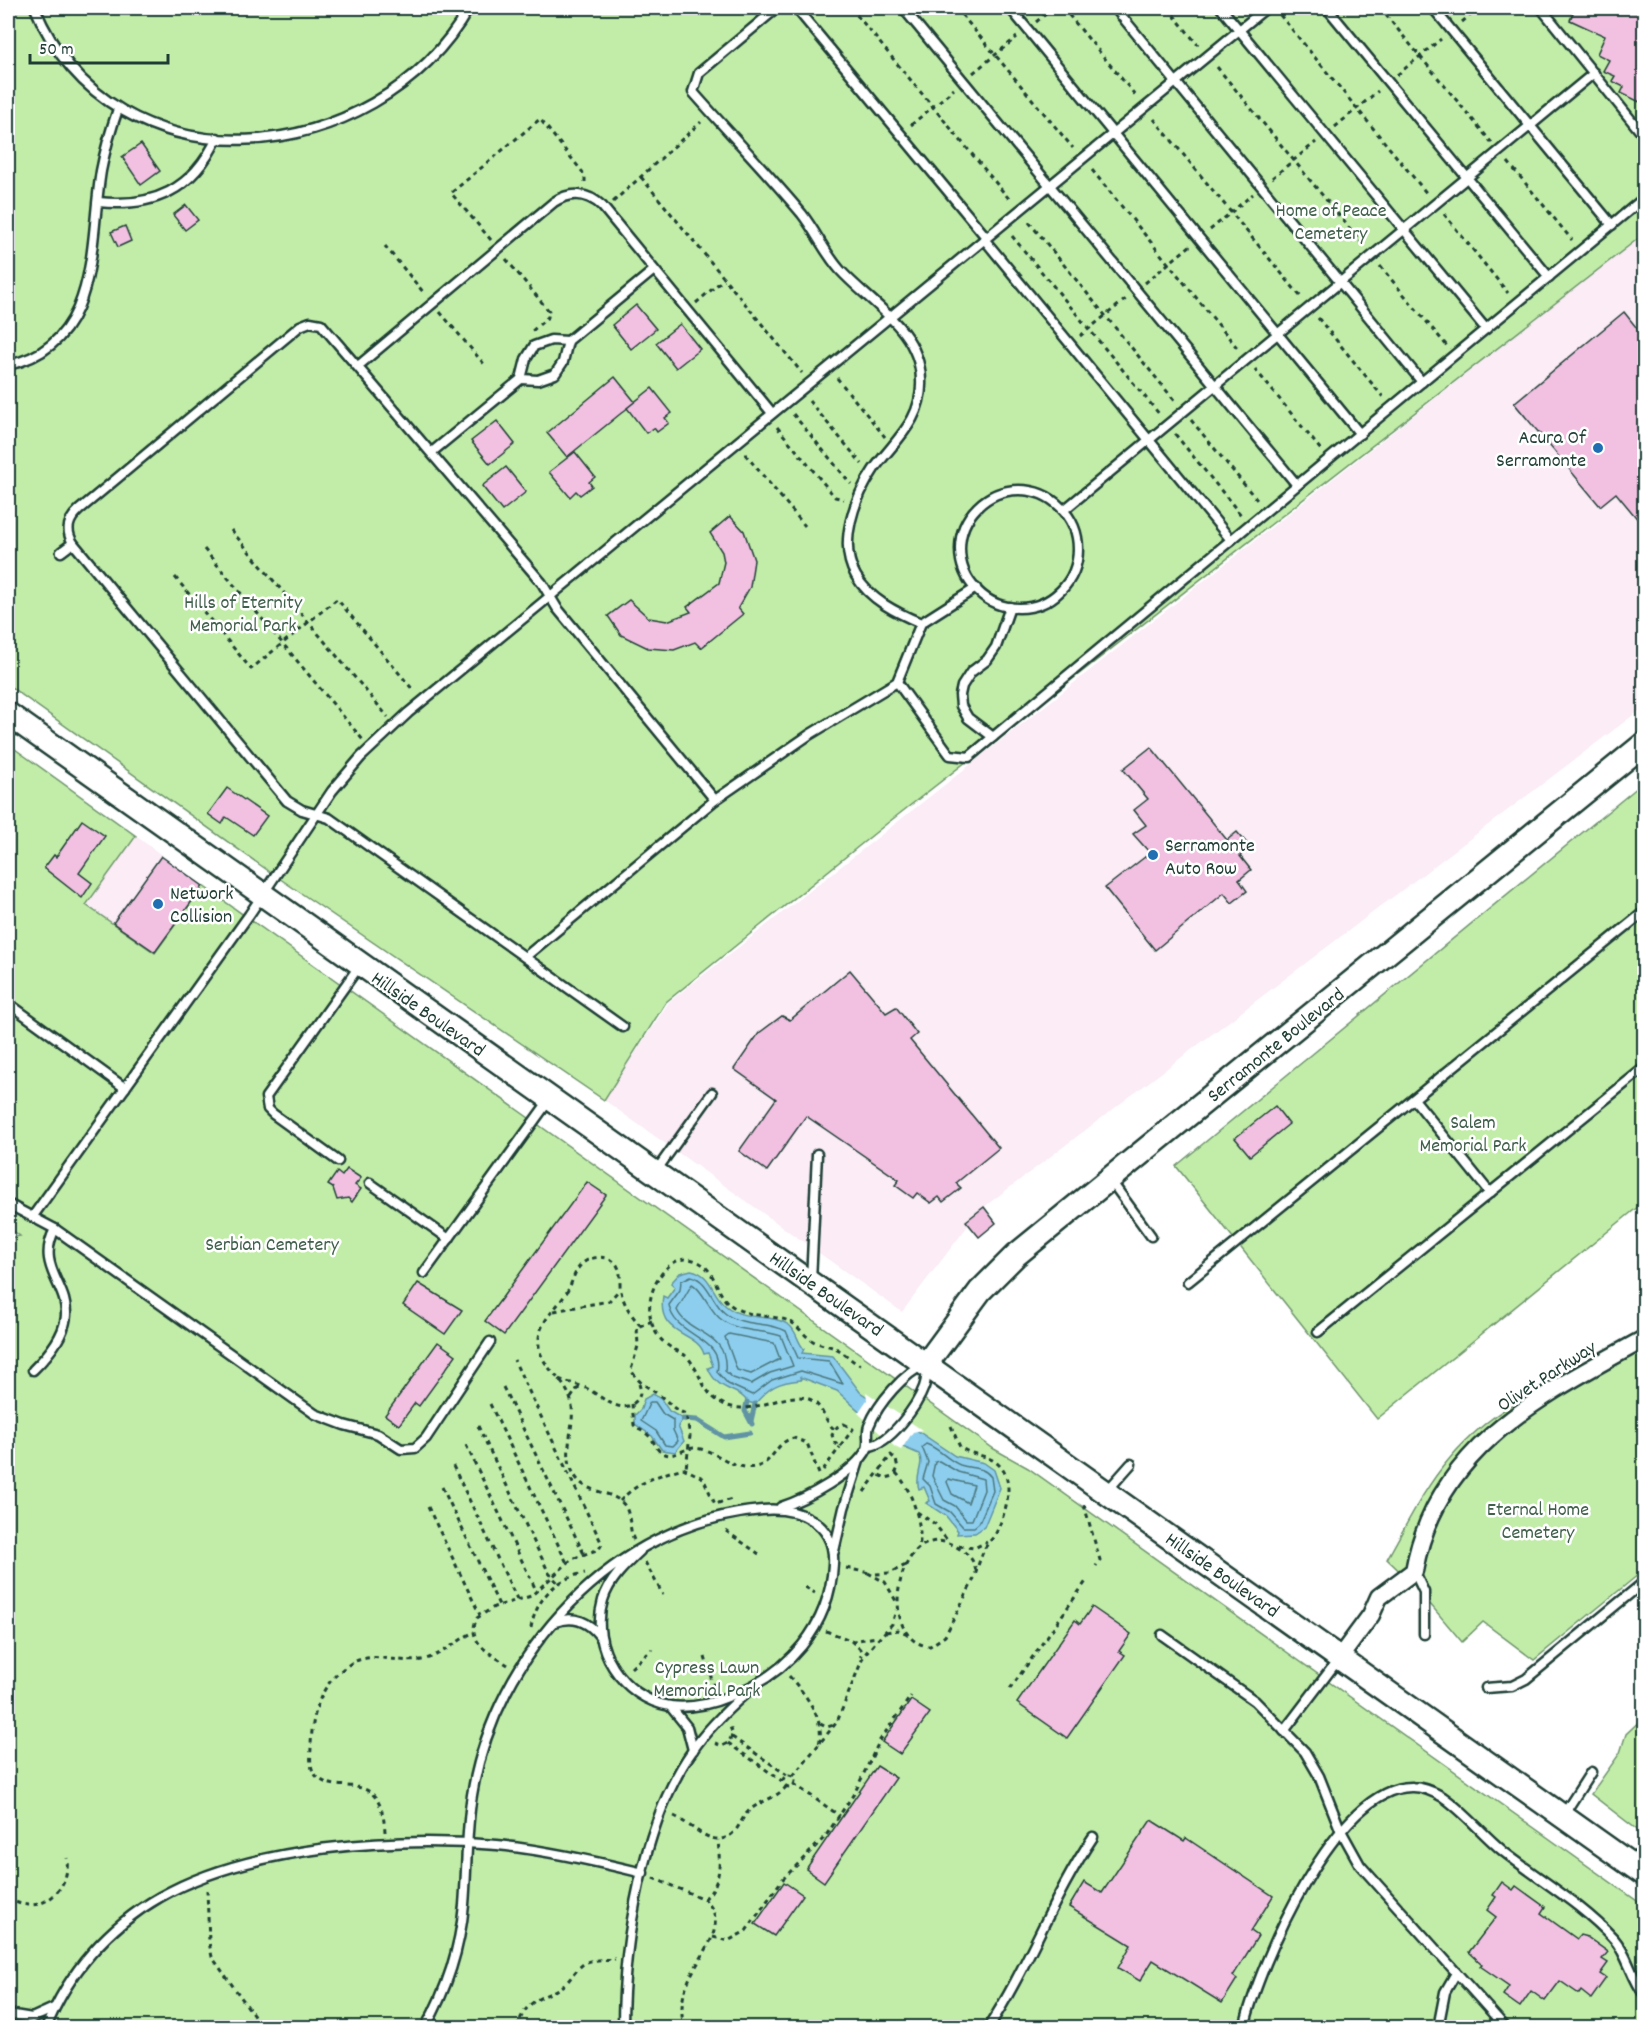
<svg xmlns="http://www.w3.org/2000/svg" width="1652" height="2035" viewBox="0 0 1652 2035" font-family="Dekko,sans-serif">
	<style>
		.built { fill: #fbecf6 }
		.green { fill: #c2eda9; stroke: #70956e; stroke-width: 1.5 }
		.water { fill: #8dceee; stroke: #6194a4; stroke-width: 1.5 }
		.pier { fill: #fff }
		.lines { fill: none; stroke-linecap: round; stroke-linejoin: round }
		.shore { stroke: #4b777e; stroke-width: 1.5 }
		.stream { stroke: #6194a4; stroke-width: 5 }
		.building { fill: #f2c1e2; stroke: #1f3d34; stroke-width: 1.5 }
		.lane-casing { stroke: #1f3d34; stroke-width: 13 }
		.street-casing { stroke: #1f3d34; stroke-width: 21 }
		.secondary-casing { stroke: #1f3d34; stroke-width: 27 }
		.path { stroke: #1f3d34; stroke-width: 3; stroke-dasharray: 4.5 4.5; stroke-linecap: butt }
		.lane { stroke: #fff; stroke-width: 8 }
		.street { stroke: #fff; stroke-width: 16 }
		.secondary { stroke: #fff; stroke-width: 22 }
		.poi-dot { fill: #1f6fb2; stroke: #fff; stroke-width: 2 }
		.labels { text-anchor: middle; stroke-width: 5; stroke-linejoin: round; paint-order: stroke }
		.park-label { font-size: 20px; fill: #40604b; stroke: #fff }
		.poi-label { font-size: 20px; fill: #1f3d34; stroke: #fff; text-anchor: start }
		.street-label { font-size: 20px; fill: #1f3d34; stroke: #fff }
	</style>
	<rect width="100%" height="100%" fill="#fff"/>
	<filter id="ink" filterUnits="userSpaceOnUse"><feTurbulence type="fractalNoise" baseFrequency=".0167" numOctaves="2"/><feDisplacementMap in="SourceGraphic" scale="12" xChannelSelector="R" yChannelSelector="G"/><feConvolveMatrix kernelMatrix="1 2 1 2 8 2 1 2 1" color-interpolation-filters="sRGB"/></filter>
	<g filter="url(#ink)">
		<g class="built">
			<polygon points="1644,234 1644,707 980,1210 902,1312 604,1100 669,1002"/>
			<polygon points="136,836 203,886 155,953 86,905"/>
		</g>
		<g class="green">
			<polygon points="8,8 1644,8 1644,234 885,825 666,1002 604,1100 270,872 8,685"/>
			<polygon points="8,744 136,836 86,905 155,953 203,886 994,1449 1028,1468 1644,1906 1644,2027 8,2027 8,1238 20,1236 8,1227"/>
			<polygon points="1644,782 1644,1202 1377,1419 1176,1166"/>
			<path d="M 1644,1331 L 1644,1570 L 1534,1660 L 1483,1622 L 1462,1642 L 1414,1585 L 1387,1559 C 1407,1524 1424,1488 1450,1458 C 1500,1398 1579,1369 1644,1331 Z"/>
			<polygon points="1644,1717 1644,1835 1591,1794 1620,1753 1626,1734"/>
		</g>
		<g class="water">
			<path d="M 691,1270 C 712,1274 711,1294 726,1306 C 745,1322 772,1313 789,1325 C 797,1331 797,1342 804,1349 L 802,1353 L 833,1356 L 860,1392 L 955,1456 L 984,1463 L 994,1470 L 1000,1488 L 984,1527 L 975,1533 L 957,1534 L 958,1531 L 946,1516 L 926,1503 L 930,1501 L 924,1487 L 919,1489 C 914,1477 925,1465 919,1454 L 896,1444 L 837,1391 L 800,1377 L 801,1380 C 778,1382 769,1387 755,1404 L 747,1402 C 740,1388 718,1393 708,1368 L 713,1366 L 708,1353 L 704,1354 C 697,1330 656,1337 663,1296 L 667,1298 L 675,1287 L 671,1283 L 680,1273 Z"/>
			<polygon points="653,1394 661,1399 669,1411 683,1419 678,1426 684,1441 675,1452 662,1450 652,1436 635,1424 635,1415 641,1409 644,1399"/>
		</g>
		<polygon class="pier" points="866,1392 922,1430 913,1432 901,1450 895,1447 858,1413 867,1400"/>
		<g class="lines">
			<g class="shore">
				<path d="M 691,1276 C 709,1280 712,1304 726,1314 C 744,1327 768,1321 786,1331 L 798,1358 L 829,1361 L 843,1384 L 801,1371 L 772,1380 L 752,1395 L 728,1384 L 717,1372 C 725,1336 674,1338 669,1305 L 680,1290 L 681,1281 Z"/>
				<path d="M 692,1284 C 703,1289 709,1311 722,1320 C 740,1333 762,1329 781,1336 L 793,1366 L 770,1373 L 751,1384 L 733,1378 L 725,1371 C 729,1331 688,1335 677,1310 Z"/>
				<polygon points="729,1334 774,1343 780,1359 751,1374 737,1370 725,1337"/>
				<polygon points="650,1402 655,1402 663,1414 673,1420 673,1430 678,1441 673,1446 665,1445 656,1431 641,1421"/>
				<path d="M 926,1444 C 939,1448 947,1460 960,1465 C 972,1469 983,1466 991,1477 L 993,1491 L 979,1523 L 974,1527 L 963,1527 L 950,1512 L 936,1504 L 930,1486 L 923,1479 L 928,1462 L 922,1447 Z"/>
				<polygon points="935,1462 939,1461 958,1472 983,1479 984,1490 972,1520 966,1520 955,1506 944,1500 932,1476"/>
				<polygon points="948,1479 974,1485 968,1503 952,1494 947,1482"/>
			</g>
			<g class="stream">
				<polyline points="747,1402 745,1411 752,1424"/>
				<polyline points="683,1419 697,1420 724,1437 750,1433"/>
				<polyline points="751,1421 755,1404"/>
			</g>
		</g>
		<g class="building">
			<polygon points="1575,8 1644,8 1644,104 1621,93 1624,87 1612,81 1615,76 1603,71 1609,60 1597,54 1605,36 1570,20"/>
			<polygon points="141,144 160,171 141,185 122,157"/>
			<polygon points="186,205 198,220 185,230 173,215"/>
			<polygon points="125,226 131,241 118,247 111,232"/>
			<polygon points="636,305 656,329 631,349 612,325"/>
			<polygon points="1624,312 1644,337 1644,527 1616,493 1600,506 1514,403"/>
			<polygon points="680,324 700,349 676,368 656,343"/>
			<polygon points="615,377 635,402 567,457 547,433"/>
			<polygon points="652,388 672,413 665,418 669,423 657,432 654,428 646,433 627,408"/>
			<polygon points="497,421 515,444 490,464 471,441"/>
			<polygon points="575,452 595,477 589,482 592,486 580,495 576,491 570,497 549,472"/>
			<polygon points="506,467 526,492 502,511 482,486"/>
			<polygon points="730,516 744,531 754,560 750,587 738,608 743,614 701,648 695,642 674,650 648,648 621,635 608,616 629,600 649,618 667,621 691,612 687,607 719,583 724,562 722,552 710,533"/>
			<polygon points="1151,747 1227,840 1237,832 1250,847 1240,856 1251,870 1239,880 1247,891 1232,903 1224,893 1155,950 1105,888 1150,853 1133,834 1146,825 1134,810 1148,799 1123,769"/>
			<polygon points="227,788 267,816 253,835 226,817 222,824 208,814"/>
			<polygon points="82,820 105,836 79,873 92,883 82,898 44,868 54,855 56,857"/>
			<polygon points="161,856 203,886 155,952 113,923"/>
			<polygon points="850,970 886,1013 896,1007 917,1034 910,1040 999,1148 956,1183 961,1188 943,1202 939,1197 931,1203 917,1193 913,1198 895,1185 899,1180 806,1116 767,1171 739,1151 776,1099 734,1069 759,1033 782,1016 790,1020"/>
			<polygon points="1275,1106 1289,1124 1250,1156 1235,1138"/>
			<polygon points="347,1169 361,1178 355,1185 361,1189 352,1202 348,1198 337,1200 333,1188 328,1185 337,1172 342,1176"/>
			<polygon points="587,1182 606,1195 504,1335 485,1321"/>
			<polygon points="984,1207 996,1223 979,1237 966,1221"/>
			<polygon points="418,1283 462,1310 445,1334 403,1305"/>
			<polygon points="438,1342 456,1355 419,1406 415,1403 399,1425 385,1415"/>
			<polygon points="1092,1607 1131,1634 1119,1651 1125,1655 1067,1738 1017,1703 1075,1620 1080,1624"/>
			<polygon points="911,1700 930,1713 900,1754 882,1742"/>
			<polygon points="877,1766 896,1778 824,1882 806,1869"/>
			<polygon points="1151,1820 1184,1841 1186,1838 1273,1896 1251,1931 1258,1936 1233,1976 1237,1979 1222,2003 1153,1960 1140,1981 1118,1968 1131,1945 1069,1907 1084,1882 1102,1893"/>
			<polygon points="784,1882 803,1895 774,1936 755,1924"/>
			<polygon points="1502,1882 1513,1890 1516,1886 1545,1907 1541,1913 1577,1939 1580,1935 1587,1937 1608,1952 1602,1959 1608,1963 1600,1974 1606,1978 1591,1999 1581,1991 1579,1994 1560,1981 1545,2001 1531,1991 1520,2007 1503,1995 1509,1986 1480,1966 1482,1964 1469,1952 1496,1917 1487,1910 1496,1897 1493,1895"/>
		</g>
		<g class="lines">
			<defs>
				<g id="lane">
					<path d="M 35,8 C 113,197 377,170 469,8"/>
					<polyline points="796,8 986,237"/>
					<polyline points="903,8 1297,485"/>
					<polyline points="1010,8 1360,434"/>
					<polyline points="1115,8 1422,382"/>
					<polyline points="1221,8 1486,329"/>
					<polyline points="1327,8 1549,277"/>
					<polyline points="1433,8 1612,225"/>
					<polyline points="1541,8 1644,136"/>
					<path d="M 98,202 C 153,208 193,190 217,138"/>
					<polyline points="984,239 1231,540"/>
					<path d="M 8,365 C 101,345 89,244 101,171 C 105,150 111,129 118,109"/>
					<path d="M 358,366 L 554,202 C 571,191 588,193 602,206 L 772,413"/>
					<polyline points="521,379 538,380 555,374 563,362 568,341 654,270"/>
					<polyline points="432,452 521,379 526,359 534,346 551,340 568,341"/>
					<circle cx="1019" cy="549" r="59"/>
					<polyline points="1064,510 1594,73"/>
					<polyline points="61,552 73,543"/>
					<polyline points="921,623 976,588"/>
					<polyline points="897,682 950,755 969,757 993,737 968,718 961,706 960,695 962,686 971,672 987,660 996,647 1010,607"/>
					<polyline points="993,737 1644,198"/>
					<path d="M 525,957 L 715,800 L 809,735 L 897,682 L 921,623 C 897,613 870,600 856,576 C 837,544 855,497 874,469 C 895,440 923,420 921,380 C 920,329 870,303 840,270 C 825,253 816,232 802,214 C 767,172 729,133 693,92 L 699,73 L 777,8"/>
					<polyline points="8,1003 125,1088"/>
					<path d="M 623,1027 L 329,818 L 302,810 L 287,801 L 73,543 C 65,530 68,520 79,510 L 300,326 L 310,322 L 321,324 L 542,583 L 557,608 L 715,800"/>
					<polyline points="1414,1099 1490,1193"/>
					<polyline points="338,1161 273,1114 268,1109 266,1097 360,965"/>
					<polyline points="656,1171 712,1093"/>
					<polyline points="1111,1181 1151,1236"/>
					<polyline points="370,1183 449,1239"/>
					<polyline points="8,1204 55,1229 315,1414 344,1425 378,1434 401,1449 415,1448 426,1438 490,1342"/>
					<polyline points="33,1216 249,915 332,791 361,757 408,713 1266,8"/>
					<polyline points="424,1273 550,1099"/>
					<polyline points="811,1281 817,1154"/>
					<polyline points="1188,1282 1644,912"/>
					<polyline points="1318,1332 1644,1068"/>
					<path d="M 33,1370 C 109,1296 26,1284 55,1229"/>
					<polyline points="1107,1491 1131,1464"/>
					<path d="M 781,1507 C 806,1499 855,1473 867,1449 C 870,1442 866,1434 869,1426 C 878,1403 904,1373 927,1363 C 927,1371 927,1379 924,1387 C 917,1406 890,1444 869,1446"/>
					<polyline points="834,1551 844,1508 859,1461"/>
					<polyline points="1414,1571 1424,1592 1424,1634"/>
					<path d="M 555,1622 C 574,1615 590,1622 601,1638"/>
					<polyline points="1162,1635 1255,1701 1305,1752 1319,1776 1340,1829 1360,1865 1506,2028"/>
					<polyline points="1486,1688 1512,1686 1526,1679 1644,1582"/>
					<polyline points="670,1706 687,1727 693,1750"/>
					<polyline points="1284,1731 1338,1660"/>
					<polyline points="1564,1814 1591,1772"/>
					<polyline points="8,2014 32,2018 54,2008"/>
					<path d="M 46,2028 C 68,1972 109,1926 160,1897 C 249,1846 396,1836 497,1845 C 546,1850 595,1861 643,1873"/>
					<path d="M 425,2028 C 446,1991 460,1948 464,1905 C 467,1869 466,1831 472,1795 C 495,1653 614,1522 762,1510 C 797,1507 836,1521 833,1564 C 830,1627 788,1674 730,1696 C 711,1704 691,1709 670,1706 C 622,1698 589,1647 603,1600 C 609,1580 625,1565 640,1551"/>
					<path d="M 623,2028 C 623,1942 643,1820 693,1750 C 707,1729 727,1710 746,1693"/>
					<path d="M 988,2028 C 1028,1967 1052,1898 1093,1837"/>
					<path d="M 1244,2028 C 1259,1964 1337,1784 1413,1787 C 1424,1787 1434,1792 1443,1797 C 1465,1812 1483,1835 1504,1852 C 1540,1880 1583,1905 1614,1939 C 1628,1955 1631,1977 1644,1994"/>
					<polyline points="1438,2028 1445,1992 1456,1973"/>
				</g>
				<path id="street" d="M 1340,1657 L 1371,1615 L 1379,1597 L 1414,1571 C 1436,1446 1543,1395 1644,1339"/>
				<g id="secondary">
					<polyline points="8,714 1644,1874"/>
					<polyline points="927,1363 980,1291 1016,1255 1644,744"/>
				</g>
			</defs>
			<use href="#lane" class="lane-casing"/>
			<use href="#street" class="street-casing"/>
			<use href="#secondary" class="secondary-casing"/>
			<g class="path">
				<polyline points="851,8 1010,200"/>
				<polyline points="956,8 1073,148"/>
				<polyline points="1063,8 1136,96"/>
				<polyline points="1168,8 1198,45"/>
				<polyline points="1380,8 1492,143"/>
				<polyline points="1280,15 1428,195"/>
				<polyline points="1036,22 1053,8"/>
				<polyline points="1462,22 1479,8"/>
				<polyline points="1217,67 1365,247"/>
				<polyline points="973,73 1017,37"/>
				<polyline points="1397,75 1441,39"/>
				<polyline points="1154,119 1301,297"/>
				<polyline points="911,125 954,89"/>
				<polyline points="1335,127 1378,91"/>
				<polyline points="1508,162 1572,240"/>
				<polyline points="1092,170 1239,350"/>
				<polyline points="641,177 802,373"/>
				<polyline points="1272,178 1316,142"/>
				<polyline points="613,202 701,122"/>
				<polyline points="1444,214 1508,293"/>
				<polyline points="1029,222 1175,401"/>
				<polyline points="1210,230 1253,194"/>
				<polyline points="1012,236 1160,415"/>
				<polyline points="491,240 451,193 540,119 585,175 585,182"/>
				<polyline points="385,246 424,293"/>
				<polyline points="506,259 549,311 548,317 532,331"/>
				<polyline points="1380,266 1447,346"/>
				<polyline points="1145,283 1191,245"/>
				<polyline points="696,303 724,279"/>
				<polyline points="440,312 484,364"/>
				<polyline points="1318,318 1383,397"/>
				<polyline points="1080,336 1126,299"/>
				<polyline points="1255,369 1321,450"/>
				<polyline points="837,378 885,437"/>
				<polyline points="809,401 862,464"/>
				<polyline points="793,414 851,484"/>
				<polyline points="1191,420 1257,500"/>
				<polyline points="777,427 835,497 844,499"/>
				<polyline points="1175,434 1241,515"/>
				<polyline points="745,454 805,526"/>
				<polyline points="231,530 388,717"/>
				<polyline points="204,549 363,740"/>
				<polyline points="175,577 251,669 337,599 414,691"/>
				<polyline points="554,1311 609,1301 619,1290"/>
				<path d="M 652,1321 L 637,1327 L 638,1346 L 631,1370 C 641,1386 646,1385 659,1395 C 673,1405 669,1407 686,1414 L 690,1436 L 686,1468"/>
				<path d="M 559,1379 C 568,1383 577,1384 586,1388 C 600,1395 621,1417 636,1401 C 641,1396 641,1390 639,1384"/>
				<polyline points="503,1387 584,1554"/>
				<polyline points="571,1398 577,1389 583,1387"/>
				<polyline points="490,1404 567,1563"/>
				<path d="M 632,1404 L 634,1425 C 638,1430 644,1431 649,1436 C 655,1441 655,1450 663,1453 C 674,1459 683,1448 694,1448 C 717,1449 736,1474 759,1466 C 775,1460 776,1441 794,1438 L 807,1443 L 819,1474"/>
				<polygon points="844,1424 853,1429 840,1447 835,1443 832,1435 837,1427"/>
				<polyline points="478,1426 549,1573 558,1583"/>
				<path d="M 951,1426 L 960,1447 C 972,1456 987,1454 998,1464 C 1016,1480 1006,1512 997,1531 C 994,1538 987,1543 984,1550 C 979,1560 977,1571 973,1581 L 945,1636 L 930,1646 C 873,1643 898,1508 960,1549 C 970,1555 976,1563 976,1575"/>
				<path d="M 834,1429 C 824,1421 823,1405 809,1399 C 786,1390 756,1415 728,1406 C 703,1397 703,1377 689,1359 C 683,1352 673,1350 666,1344 C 643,1326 646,1291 664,1271 C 672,1261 684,1256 696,1261 C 717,1269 715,1295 732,1306 C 750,1318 770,1314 789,1321 C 799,1326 804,1336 813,1341 C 821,1346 831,1345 839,1350 C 847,1355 852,1362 861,1365"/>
				<polyline points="466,1445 537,1592"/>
				<polyline points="453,1466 518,1601"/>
				<polyline points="823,1470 840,1447"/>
				<path d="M 896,1473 C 911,1487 924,1527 919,1547"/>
				<polyline points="442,1487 499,1605"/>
				<polyline points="864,1492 891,1455 896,1460 898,1468 894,1476 886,1478 877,1474"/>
				<path d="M 620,1501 C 637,1482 659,1475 683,1468 L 703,1478 L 715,1504 L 732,1499"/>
				<polyline points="1084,1505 1100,1560 1096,1566"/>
				<polyline points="428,1507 480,1615"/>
				<polyline points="917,1512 935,1524 947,1540"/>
				<polyline points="726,1531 759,1554"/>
				<path d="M 634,1540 C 629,1530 631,1515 625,1506 C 613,1489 586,1495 575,1476 C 560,1453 577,1426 571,1401 C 565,1376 536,1367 539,1338 C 541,1318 561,1305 569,1288 C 573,1280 575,1270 582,1264 C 591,1255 612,1254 618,1267 C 621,1273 620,1279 620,1285 C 621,1300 630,1314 640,1325"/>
				<polyline points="959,1546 974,1548 987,1542"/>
				<polyline points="645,1562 663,1595"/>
				<polyline points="846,1568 869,1573"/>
				<polyline points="868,1573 885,1582 896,1601"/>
				<polyline points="876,1574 890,1573 906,1565"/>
				<polyline points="805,1587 815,1593"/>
				<path d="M 531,1628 C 536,1599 556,1578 585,1573"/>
				<polyline points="826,1631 853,1641 877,1637"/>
				<polyline points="886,1632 898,1630 908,1634"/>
				<polyline points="851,1641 860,1649 861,1657"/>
				<polyline points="705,1657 714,1687"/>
				<path d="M 508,1665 C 491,1654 465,1642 477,1618 L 494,1607 L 531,1596 L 572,1559 L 599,1549 L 602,1544 L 514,1360"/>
				<polyline points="631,1668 652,1649"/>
				<path d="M 789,1676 C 804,1693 826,1719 819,1744"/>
				<polyline points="1010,1689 1087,1580"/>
				<polyline points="820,1724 827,1727 834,1725"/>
				<polyline points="732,1737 787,1775"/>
				<polyline points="715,1743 722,1746 728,1743 733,1734 730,1727"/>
				<polyline points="728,1743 782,1781"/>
				<circle cx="789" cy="1781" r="6"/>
				<polyline points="793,1776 837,1722 864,1655 892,1624 896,1610"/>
				<polyline points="794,1784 840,1816"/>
				<path d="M 674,1816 C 692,1824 715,1853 735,1831 C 741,1824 743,1815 751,1809 C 763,1800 776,1798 786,1787"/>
				<path d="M 385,1832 C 381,1761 334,1802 314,1773 C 309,1765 311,1754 311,1746 C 312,1713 320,1683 350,1664 C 374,1649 400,1666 426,1659 C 443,1654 458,1640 474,1632"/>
				<path d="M 653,1878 L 704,1899 C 733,1925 698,1956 688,1982 C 682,1996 680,2012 684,2028"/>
				<polyline points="207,1890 209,1942 212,1957 263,2028"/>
				<path d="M 8,1898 C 38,1918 71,1892 67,1858"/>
				<path d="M 704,1899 C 722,1884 720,1862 718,1840"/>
				<polyline points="713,1937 728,1941 746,1931 782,1880 825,1837 855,1792 880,1740 911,1696"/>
				<path d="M 517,2028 C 528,1993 546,2001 567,1982 C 574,1975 578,1966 587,1962 C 596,1959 606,1960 615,1959"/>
			</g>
			<use href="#lane" class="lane"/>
			<use href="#street" class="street"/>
			<use href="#secondary" class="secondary"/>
		</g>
	</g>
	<g class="poi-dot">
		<circle cx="1598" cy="448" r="6"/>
		<circle cx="1153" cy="855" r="6"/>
		<circle cx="158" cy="904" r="6"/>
	</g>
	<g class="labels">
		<g class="park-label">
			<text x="1331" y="216">Home of Peace<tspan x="1331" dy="23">Cemetery</tspan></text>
			<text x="243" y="608">Hills of Eternity<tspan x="243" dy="23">Memorial Park</tspan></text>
			<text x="1473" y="1128">Salem<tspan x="1473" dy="23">Memorial Park</tspan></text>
			<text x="272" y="1250">Serbian Cemetery</text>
			<text x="1538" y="1515">Eternal Home<tspan x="1538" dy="23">Cemetery</tspan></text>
			<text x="707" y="1673">Cypress Lawn<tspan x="707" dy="23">Memorial Park</tspan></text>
		</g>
		<g class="poi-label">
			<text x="1586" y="443" text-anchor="end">Acura Of<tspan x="1586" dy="23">Serramonte</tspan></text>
			<text x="1165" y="851">Serramonte<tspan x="1165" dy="23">Auto Row</tspan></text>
			<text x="170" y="899">Network<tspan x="170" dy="23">Collision</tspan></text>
		</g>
		<g class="street-label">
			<text transform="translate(429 1013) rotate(35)" y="7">Hillside Boulevard</text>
			<text transform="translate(1275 1044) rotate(-39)" y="7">Serramonte Boulevard</text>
			<text transform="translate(827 1293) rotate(35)" y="7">Hillside Boulevard</text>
			<text transform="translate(1546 1375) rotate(-33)" y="7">Olivet Parkway</text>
			<text transform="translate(1223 1574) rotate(35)" y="7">Hillside Boulevard</text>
		</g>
	</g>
	<rect width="1652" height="2035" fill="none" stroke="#fff" stroke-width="30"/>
	<rect x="15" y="15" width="1622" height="2005" fill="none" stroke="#1f3d34" stroke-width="2" filter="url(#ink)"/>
	<path d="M30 54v9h138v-9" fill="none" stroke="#1f3d34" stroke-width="3"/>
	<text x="39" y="54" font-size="18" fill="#1f3d34" stroke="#ffffff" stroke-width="4.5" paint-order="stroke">50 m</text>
</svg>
